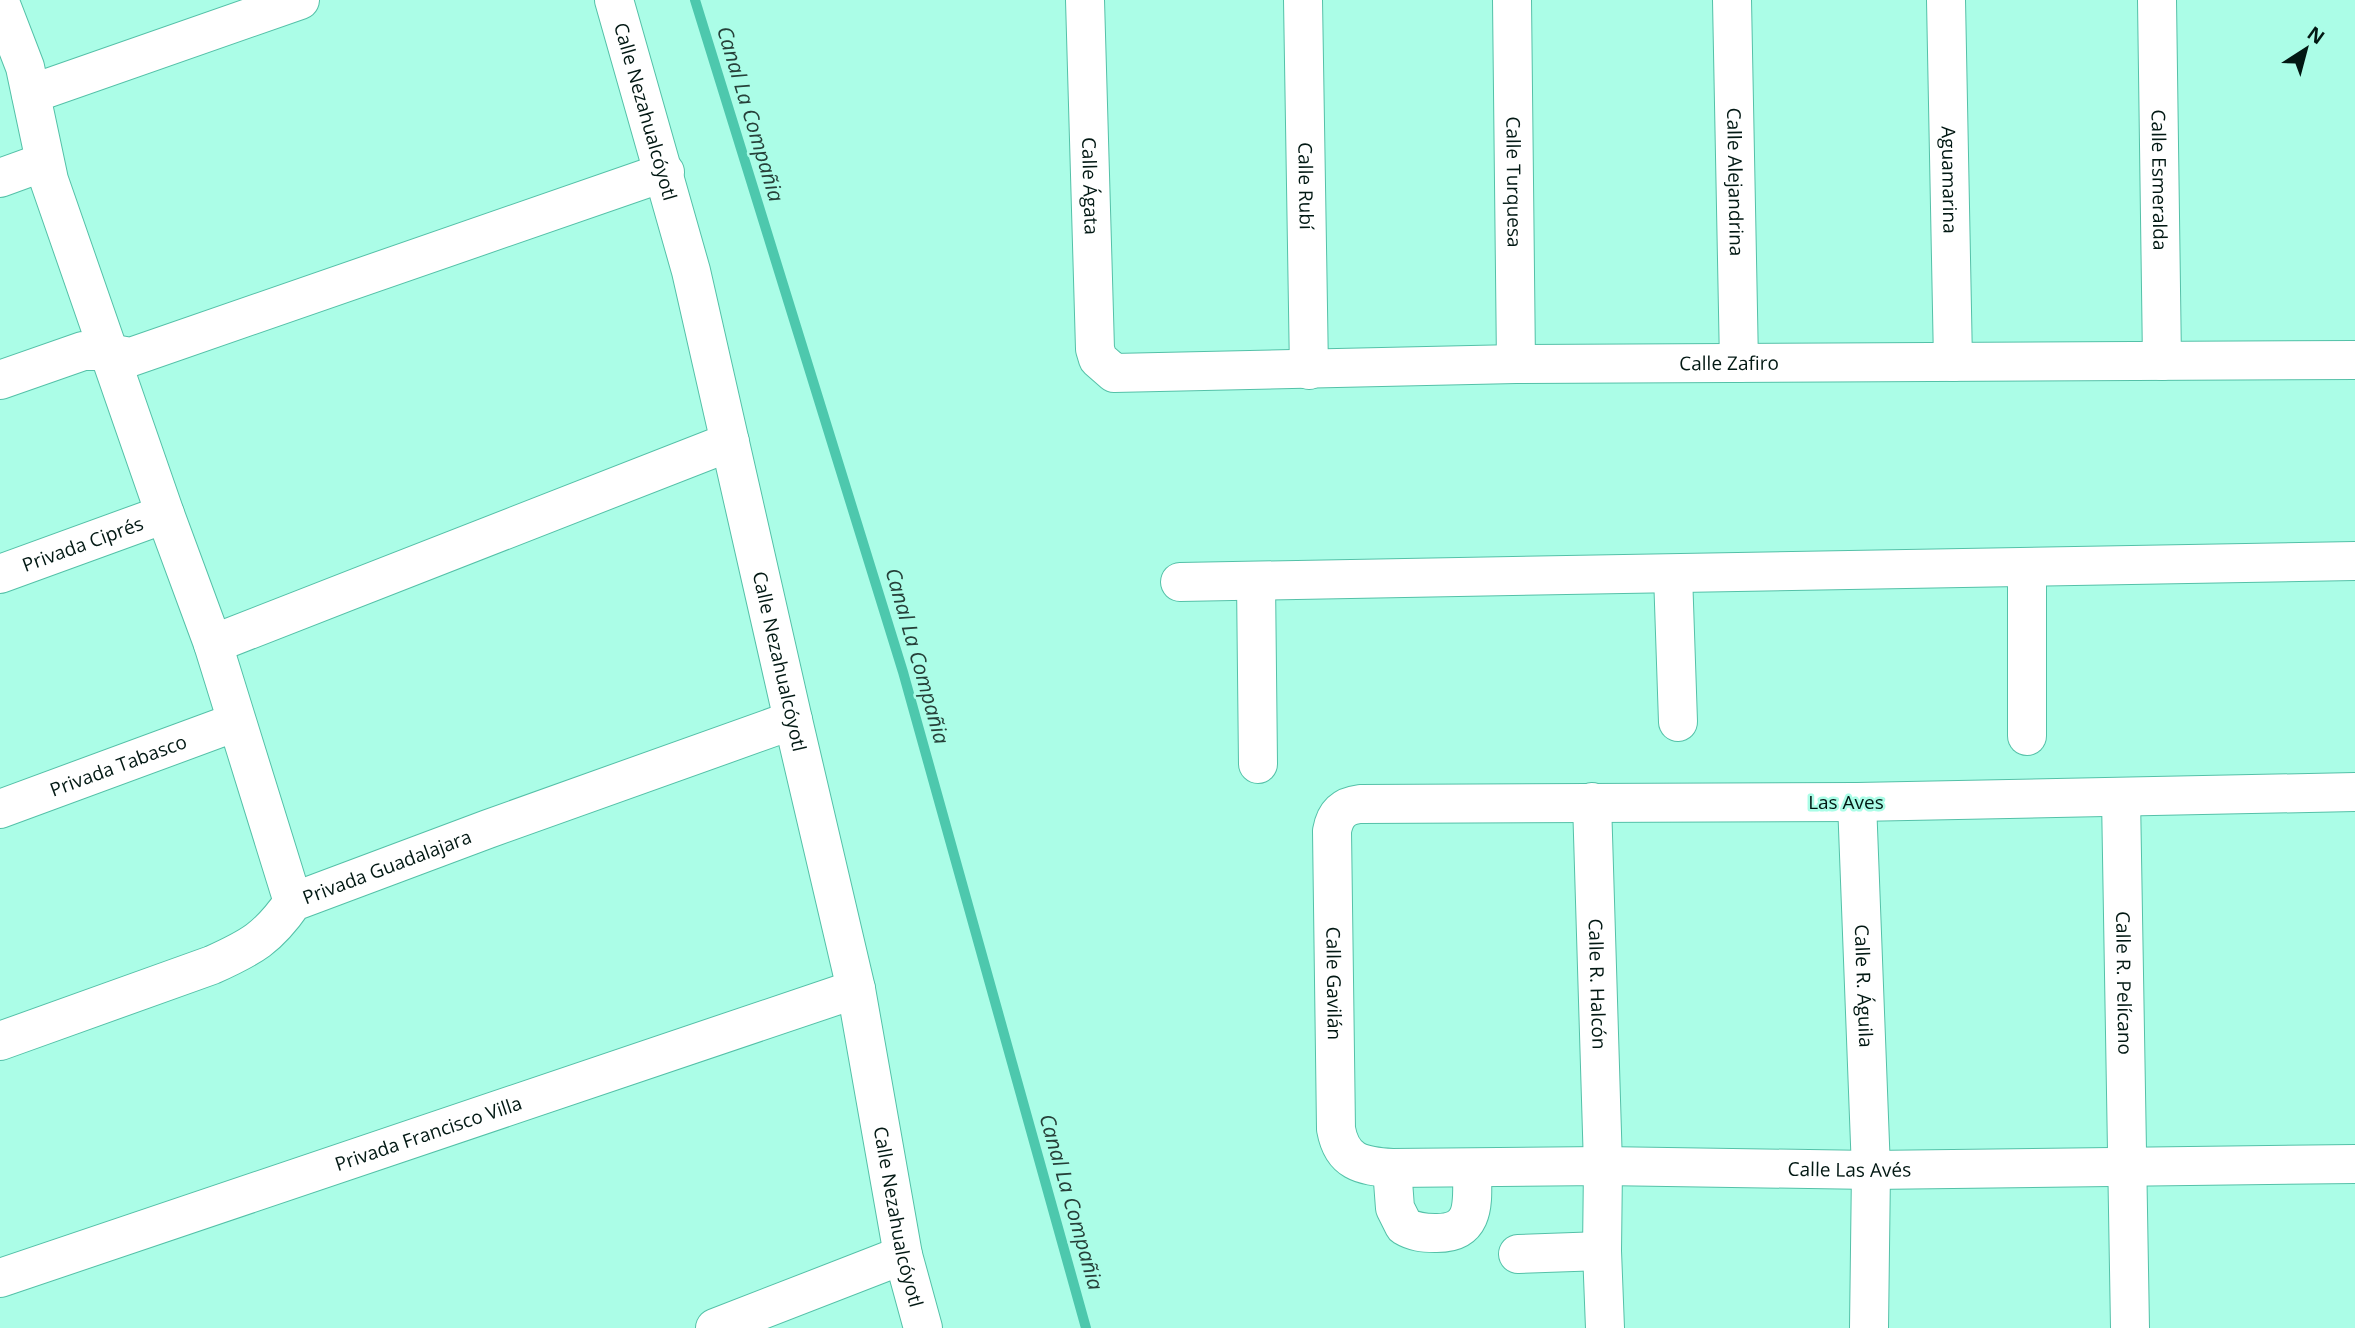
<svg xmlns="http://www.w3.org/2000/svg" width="2355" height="1328" viewBox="0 0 2355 1328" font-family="'Open Sans',sans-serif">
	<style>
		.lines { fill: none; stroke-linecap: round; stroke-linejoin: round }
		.stream { stroke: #4dc8ad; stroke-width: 10 }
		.minor-casing { stroke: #54c1a8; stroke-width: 40 }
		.minor { stroke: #fff; stroke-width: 38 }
		.labels { text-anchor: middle; stroke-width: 5; stroke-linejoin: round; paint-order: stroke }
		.street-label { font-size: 19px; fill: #021813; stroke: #abfde7 }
		.water-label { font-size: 21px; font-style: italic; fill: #264039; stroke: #abfde7 }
	</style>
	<rect width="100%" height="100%" fill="#abfde7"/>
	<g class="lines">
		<polyline class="stream" points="695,0 903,672 1086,1328"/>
		<defs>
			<g id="minor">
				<path id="s1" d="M 614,0 L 691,271 L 793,720 L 856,989 L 903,1255 L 923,1328"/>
				<path id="s2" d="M 1085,0 L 1095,349 L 1098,359 L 1114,373 L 1516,364 L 2355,360"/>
				<path id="s3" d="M 1303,0 L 1309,370"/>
				<path id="s4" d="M 1512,0 L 1516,364"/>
				<path id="s5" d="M 1732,0 L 1739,363"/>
				<path id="s6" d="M 1946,0 L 1953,362"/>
				<path id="s7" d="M 2157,0 L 2162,361"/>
				<polyline points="0,2 25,67 49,180 165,514 213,644 293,902"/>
				<polyline points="31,94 300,0"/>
				<polyline points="0,178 44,162"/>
				<polyline points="0,380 83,351 96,351 131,357 665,172"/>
				<polyline points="2027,567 2027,736"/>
				<path id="s8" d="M 0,574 L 165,514"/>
				<polyline points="1673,574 1678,722"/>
				<polyline points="1256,581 1258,764"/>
				<polyline points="1180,582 2355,561"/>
				<polyline points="213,644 730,442"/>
				<path id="s9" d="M 2355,792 L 1857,802 L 1360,804 C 1343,806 1335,814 1332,831 L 1336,1129 C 1342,1162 1361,1166 1392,1168 L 1603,1166 L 1871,1170 L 2355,1164"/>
				<path id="s10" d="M 2121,797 L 2130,1328"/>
				<path id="s11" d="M 1592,802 L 1603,1166 L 1602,1251 L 1605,1328"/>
				<path id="s12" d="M 1857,802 L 1871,1170 L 1869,1328"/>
				<path id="s13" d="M 0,809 L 236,722"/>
				<path id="s14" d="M 0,1041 L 212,965 C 252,947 268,938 293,902 L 488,829 L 793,720"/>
				<path d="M 1392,1168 L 1395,1208 L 1404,1226 C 1414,1232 1423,1233 1435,1233 C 1478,1234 1472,1200 1472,1169"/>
				<polyline points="1518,1254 1602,1251"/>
				<path id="s15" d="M 0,1278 L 856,989"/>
				<polyline points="715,1328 903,1255"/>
			</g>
		</defs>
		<use href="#minor" class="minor-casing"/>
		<use href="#minor" class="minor"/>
	</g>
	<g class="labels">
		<g class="street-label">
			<text dy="7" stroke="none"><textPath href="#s1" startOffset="116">Calle Nezahualcóyotl</textPath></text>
			<text dy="7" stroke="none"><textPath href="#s7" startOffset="180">Calle Esmeralda</textPath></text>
			<text dy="7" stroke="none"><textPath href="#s5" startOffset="182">Calle Alejandrina</textPath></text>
			<text dy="7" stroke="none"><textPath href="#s6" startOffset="180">Aguamarina</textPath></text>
			<text dy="7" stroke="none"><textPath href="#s4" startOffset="182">Calle Turquesa</textPath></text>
			<text dy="7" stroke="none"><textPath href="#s2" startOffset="186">Calle Ágata</textPath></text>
			<text dy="7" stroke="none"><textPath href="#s3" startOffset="186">Calle Rubí</textPath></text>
			<text dy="7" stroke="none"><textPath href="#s2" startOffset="996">Calle Zafiro</textPath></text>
			<text dy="7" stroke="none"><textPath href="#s8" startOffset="88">Privada Ciprés</textPath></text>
			<text dy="7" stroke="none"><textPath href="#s1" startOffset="682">Calle Nezahualcóyotl</textPath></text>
			<text dy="7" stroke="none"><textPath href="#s13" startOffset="126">Privada Tabasco</textPath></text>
			<text x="1846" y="809">Las Aves</text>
			<text dy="7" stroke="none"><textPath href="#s14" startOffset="430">Privada Guadalajara</textPath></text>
			<text dy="7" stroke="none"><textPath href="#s10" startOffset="186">Calle R. Pelícano</textPath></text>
			<text dy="7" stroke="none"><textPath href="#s9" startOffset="1190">Calle Gavilán</textPath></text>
			<text dy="7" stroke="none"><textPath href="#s11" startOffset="182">Calle R. Halcón</textPath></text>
			<text dy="7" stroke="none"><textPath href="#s12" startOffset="184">Calle R. Águila</textPath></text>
			<text dy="7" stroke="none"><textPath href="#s15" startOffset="452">Privada Francisco Villa</textPath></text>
			<text dy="7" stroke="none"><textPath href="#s9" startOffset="1869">Calle Las Avés</textPath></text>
			<text dy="7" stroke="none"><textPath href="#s1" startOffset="1250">Calle Nezahualcóyotl</textPath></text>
		</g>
		<g class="water-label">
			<text transform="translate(750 114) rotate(73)" y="7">Canal La Compañia</text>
			<text transform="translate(917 656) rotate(74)" y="7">Canal La Compañia</text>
			<text transform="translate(1071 1202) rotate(74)" y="7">Canal La Compañia</text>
		</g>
	</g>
	<g transform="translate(2306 49) rotate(36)" stroke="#abfde7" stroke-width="5" paint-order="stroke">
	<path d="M0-5L12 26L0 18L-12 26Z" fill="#021813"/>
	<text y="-10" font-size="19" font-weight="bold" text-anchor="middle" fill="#021813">N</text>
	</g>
</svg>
